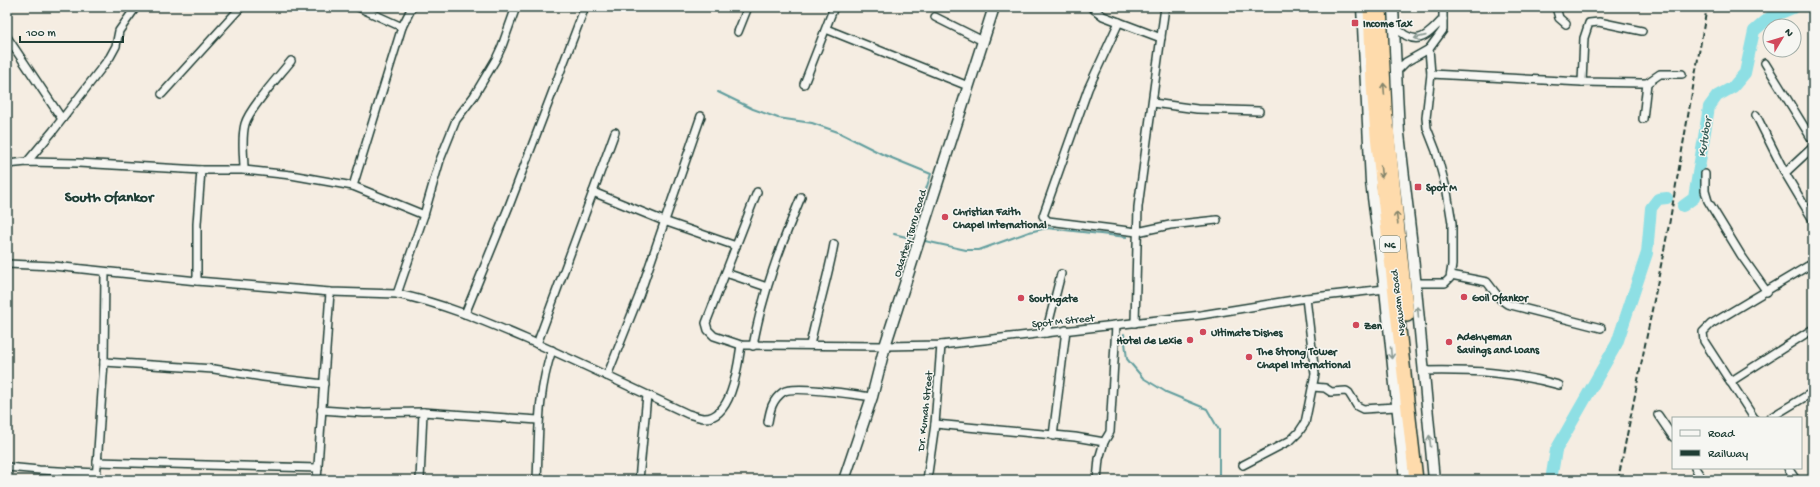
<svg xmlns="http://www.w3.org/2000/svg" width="1820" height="487" viewBox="0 0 1820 487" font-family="'Gochi Hand',sans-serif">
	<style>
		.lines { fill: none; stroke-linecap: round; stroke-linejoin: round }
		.stream { stroke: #629e9e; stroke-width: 2 }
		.river { stroke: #8edfe4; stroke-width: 12 }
		.street-casing { stroke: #1f3d34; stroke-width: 10 }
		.secondary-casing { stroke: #1f3d34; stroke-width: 13 }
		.highway-casing { stroke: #1f3d34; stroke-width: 16 }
		.street { stroke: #f6f6f2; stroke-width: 7 }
		.secondary { stroke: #f6f6f2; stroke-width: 10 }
		.highway { stroke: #fedbac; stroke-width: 13 }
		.rail { stroke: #1f3d34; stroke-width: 2; stroke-dasharray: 6 3; stroke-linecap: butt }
		.oneway { stroke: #8a9a93 }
		.oneway2 { stroke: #83846a }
		.poi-dot { fill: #d1495b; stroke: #f6f6f2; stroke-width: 1.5 }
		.labels { text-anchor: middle; stroke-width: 3; stroke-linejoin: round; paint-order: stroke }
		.shield { fill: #f6f6f2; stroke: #60746d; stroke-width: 1 }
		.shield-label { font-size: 10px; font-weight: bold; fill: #1f3d34 }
		.poi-label { font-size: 11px; font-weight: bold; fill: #1f3d34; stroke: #f6f6f2; text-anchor: start }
		.street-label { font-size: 11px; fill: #1f3d34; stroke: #f6f6f2 }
		.water-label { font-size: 12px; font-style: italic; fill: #355d57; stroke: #f6f6f2 }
		.district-label { font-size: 15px; font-weight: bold; fill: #1f3d34; stroke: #f6f6f2 }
	</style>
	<rect width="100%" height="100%" fill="#f5ede2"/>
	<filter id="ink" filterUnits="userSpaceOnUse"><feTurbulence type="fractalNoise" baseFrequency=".025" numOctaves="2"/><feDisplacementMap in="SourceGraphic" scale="8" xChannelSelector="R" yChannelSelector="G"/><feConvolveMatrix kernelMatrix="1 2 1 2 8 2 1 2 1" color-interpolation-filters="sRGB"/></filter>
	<g filter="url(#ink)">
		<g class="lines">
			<g class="stream">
				<polyline points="718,92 753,109 778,118 812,123 838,132 882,154 931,174 910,238 894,234"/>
				<polyline points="925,241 966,250 979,250 1029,232 1047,228 1127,237"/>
				<polyline points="1124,334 1127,359 1143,378 1166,392 1207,409 1219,430 1219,475 1221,480"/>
			</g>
			<g class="river">
				<polyline points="1683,206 1694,198 1709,107 1717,96 1733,87 1745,73 1754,31 1769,18 1795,7"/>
				<polyline points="1551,480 1556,450 1617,343 1647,253 1651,208 1658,199 1667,198"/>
			</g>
			<defs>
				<g id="street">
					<polyline points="358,7 402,27"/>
					<polyline points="1091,7 1103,16 1161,38"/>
					<polyline points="1556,7 1559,18 1566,24"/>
					<polyline points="935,17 983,41"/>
					<polyline points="1119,22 1088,89 1043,216 1048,221 1137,232 1170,225 1217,220"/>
					<path d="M 1394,26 C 1416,48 1425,38 1443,19"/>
					<polyline points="826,29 968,86"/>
					<polyline points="738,32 748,7"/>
					<polyline points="7,37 62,119"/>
					<polyline points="1765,63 1813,141"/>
					<polyline points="1395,73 1406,62 1429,49 1443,30 1443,7"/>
					<polyline points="1431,74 1582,82 1641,83 1647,83 1660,74 1682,74"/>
					<polyline points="1582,82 1584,38 1589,23 1599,22 1642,31"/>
					<polyline points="804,84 834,7"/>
					<polyline points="162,94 241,7"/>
					<polyline points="1153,103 1197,109 1259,111"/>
					<polyline points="1756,115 1785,173 1813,220"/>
					<polyline points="1643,119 1647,83"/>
					<polyline points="27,162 53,131 110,57 116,46 119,31 136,7"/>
					<polyline points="7,164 27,162 78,163 201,170 244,170 291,175 353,186 424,215"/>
					<path d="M 244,170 C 244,155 241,139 245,124 C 249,109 280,75 291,61"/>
					<polyline points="1785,173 1813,147"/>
					<polyline points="1705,174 1705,191 1708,201 1741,255 1767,292"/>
					<polyline points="353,186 402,27 412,7"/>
					<polyline points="593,192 615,132"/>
					<polyline points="757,192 706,323 708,330 714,336 741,345 885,346 941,345 1201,315 1306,298 1385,289"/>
					<path d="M 7,264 L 54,266 L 197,281 L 330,292 L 397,294 C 442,303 484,321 526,339 C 581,363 634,389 688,414 C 693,415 699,418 704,418 C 732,419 738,365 741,345"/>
					<polyline points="726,273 767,287"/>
					<polyline points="1451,275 1487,282 1500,299 1507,304 1601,328"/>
					<polyline points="197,281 197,224 201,170"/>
					<polyline points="1416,283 1445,283 1450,278 1452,265 1452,223 1447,192 1436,151 1427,128 1426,118 1431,74 1429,49"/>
					<polyline points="397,294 424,215 440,160 456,120 474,96 496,59 502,46 516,7"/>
					<polyline points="465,314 509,206 585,7"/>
					<polyline points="1135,323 1138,207 1165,7"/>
					<polyline points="1046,333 1061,274"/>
					<polyline points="537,344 593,192 664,221 736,246"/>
					<path d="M 810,345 C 817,311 828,278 834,244"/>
					<path d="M 753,346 C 762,294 781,245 801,197"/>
					<polyline points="104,362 214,369 263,377 324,384"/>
					<path d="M 1423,371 C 1470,370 1514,372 1559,385"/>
					<polyline points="607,376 639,296 701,116"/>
					<polyline points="1730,382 1813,329"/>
					<polyline points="1313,387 1325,388 1331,392 1346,391 1349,393 1357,406 1363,409 1396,407"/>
					<polyline points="321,410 364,413 423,412 538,420"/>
					<polyline points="1658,415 1673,437"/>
					<polyline points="1754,418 1704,341 1703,332 1711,324 1813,263"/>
					<polyline points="1770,418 1813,392"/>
					<path d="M 768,422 C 770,410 772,400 783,392 C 793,385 857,395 872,397"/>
					<polyline points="935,424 1075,437 1104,442 1099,459 1097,480"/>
					<polyline points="1053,436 1066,330"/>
					<polyline points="1104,442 1110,432 1116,325"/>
					<polyline points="97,462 318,468"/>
					<polyline points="1243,465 1291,440 1299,432 1305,423 1315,374 1306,298"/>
					<polyline points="7,467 39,470 97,473"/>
					<polyline points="1695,468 1703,480"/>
					<polyline points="1788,468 1796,480"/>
					<polyline points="96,480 104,362 105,272"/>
					<polyline points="317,480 330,292"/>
					<polyline points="420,480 423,412"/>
					<path d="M 537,480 C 539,435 537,394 552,350"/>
					<polyline points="639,480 647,395"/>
					<polyline points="927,480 935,424 941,345"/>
				</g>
				<g id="secondary">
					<polyline points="1362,7 1371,182 1385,289 1405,480"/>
					<polyline points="1393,7 1399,134 1412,246 1434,480"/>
					<polyline points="844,480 872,397 885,346 994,7"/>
				</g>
				<g id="highway">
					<polyline points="1370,7 1373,85 1377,135 1416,480"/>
					<polyline points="1380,7 1385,108 1407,315"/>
				</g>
			</defs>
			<use href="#street" class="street-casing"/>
			<use href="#secondary" class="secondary-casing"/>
			<use href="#highway" class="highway-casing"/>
			<use href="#street" class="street"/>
			<use href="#secondary" class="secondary"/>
			<use href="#highway" class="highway"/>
			<polyline class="rail" points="1618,480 1669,225 1707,7"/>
		</g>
		<defs><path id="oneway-shaft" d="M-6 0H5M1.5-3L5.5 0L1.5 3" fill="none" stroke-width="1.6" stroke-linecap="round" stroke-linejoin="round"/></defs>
		<g class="oneway">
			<use href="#oneway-shaft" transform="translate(1420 37) rotate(167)"/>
			<use href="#oneway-shaft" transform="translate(1418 312) rotate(-95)"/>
			<use href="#oneway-shaft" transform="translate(1391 353) rotate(85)"/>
			<use href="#oneway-shaft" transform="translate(1430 441) rotate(-96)"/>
		</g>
		<g class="oneway2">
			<use href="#oneway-shaft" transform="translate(1384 89) rotate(-94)"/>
			<use href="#oneway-shaft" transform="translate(1381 172) rotate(84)"/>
			<use href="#oneway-shaft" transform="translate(1397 218) rotate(-98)"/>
		</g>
	</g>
	<g class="poi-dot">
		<rect x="1351" y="19" width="8" height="8" rx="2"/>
		<rect x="1414" y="183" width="8" height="8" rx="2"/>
		<circle cx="945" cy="217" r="4"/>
		<circle cx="1464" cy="297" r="4"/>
		<circle cx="1021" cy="298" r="4"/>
		<circle cx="1356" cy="325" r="4"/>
		<circle cx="1203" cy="332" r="4"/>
		<circle cx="1190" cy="340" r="4"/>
		<circle cx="1449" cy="342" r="4"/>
		<circle cx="1249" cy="357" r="4"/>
	</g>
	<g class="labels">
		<rect class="shield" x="1380" y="236" width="20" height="16" rx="3"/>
		<g class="shield-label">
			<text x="1390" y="248">N6</text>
		</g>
		<g class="poi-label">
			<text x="1363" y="27">Income Tax</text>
			<text x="1426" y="191">Spot M</text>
			<text x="953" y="215">Christian Faith<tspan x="953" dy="13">Chapel International</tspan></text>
			<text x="1472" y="301">Goil Ofankor</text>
			<text x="1029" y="302">Southgate</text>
			<text x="1364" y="329">Zen</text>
			<text x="1211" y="336">Ultimate Dishes</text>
			<text x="1457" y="340">Adehyeman<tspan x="1457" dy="13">Savings and Loans</tspan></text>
			<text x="1182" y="344" text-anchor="end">Hotel de Lexie</text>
			<text x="1257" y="355">The Strong Tower<tspan x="1257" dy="13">Chapel International</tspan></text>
		</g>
		<g class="street-label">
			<text transform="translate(909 233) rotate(-73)" y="4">Odartey Tsuru Road</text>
			<text transform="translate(1397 303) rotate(-97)" y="4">Nsawam Road</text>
			<text transform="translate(1063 320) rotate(-6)" y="4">Spot M Street</text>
			<text transform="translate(924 411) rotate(-84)" y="4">Dr. Kumah Street</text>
		</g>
		<g class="water-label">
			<text transform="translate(1704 137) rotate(-81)" y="4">Kutubor</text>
		</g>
		<g class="district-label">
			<text x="109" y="201">South Ofankor</text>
		</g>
	</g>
	<rect width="1820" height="487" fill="none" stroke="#f6f6f2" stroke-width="24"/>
	<rect x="12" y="12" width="1796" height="463" fill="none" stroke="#1f3d34" stroke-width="1.5" filter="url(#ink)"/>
	<rect x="1672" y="417" width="130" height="52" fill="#f6f6f2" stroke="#a0aca6"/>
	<rect x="1680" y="430" width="20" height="6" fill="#f6f6f2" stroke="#a0aca6"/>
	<text x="1708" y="437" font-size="12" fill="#1f3d34">Road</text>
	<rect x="1680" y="450" width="20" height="6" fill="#1f3d34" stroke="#a0aca6"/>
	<text x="1708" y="457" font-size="12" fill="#1f3d34">Railway</text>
	<g transform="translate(1782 38) rotate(52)"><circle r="19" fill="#f6f6f2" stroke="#a0aca6"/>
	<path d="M0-3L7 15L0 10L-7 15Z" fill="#d1495b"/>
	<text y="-6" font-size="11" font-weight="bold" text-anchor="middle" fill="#1f3d34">N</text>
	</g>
	<path d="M20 36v6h103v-6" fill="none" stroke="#1f3d34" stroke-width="2"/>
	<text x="26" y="36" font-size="12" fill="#1f3d34" stroke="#f6f6f2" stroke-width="3" paint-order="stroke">100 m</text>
</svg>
